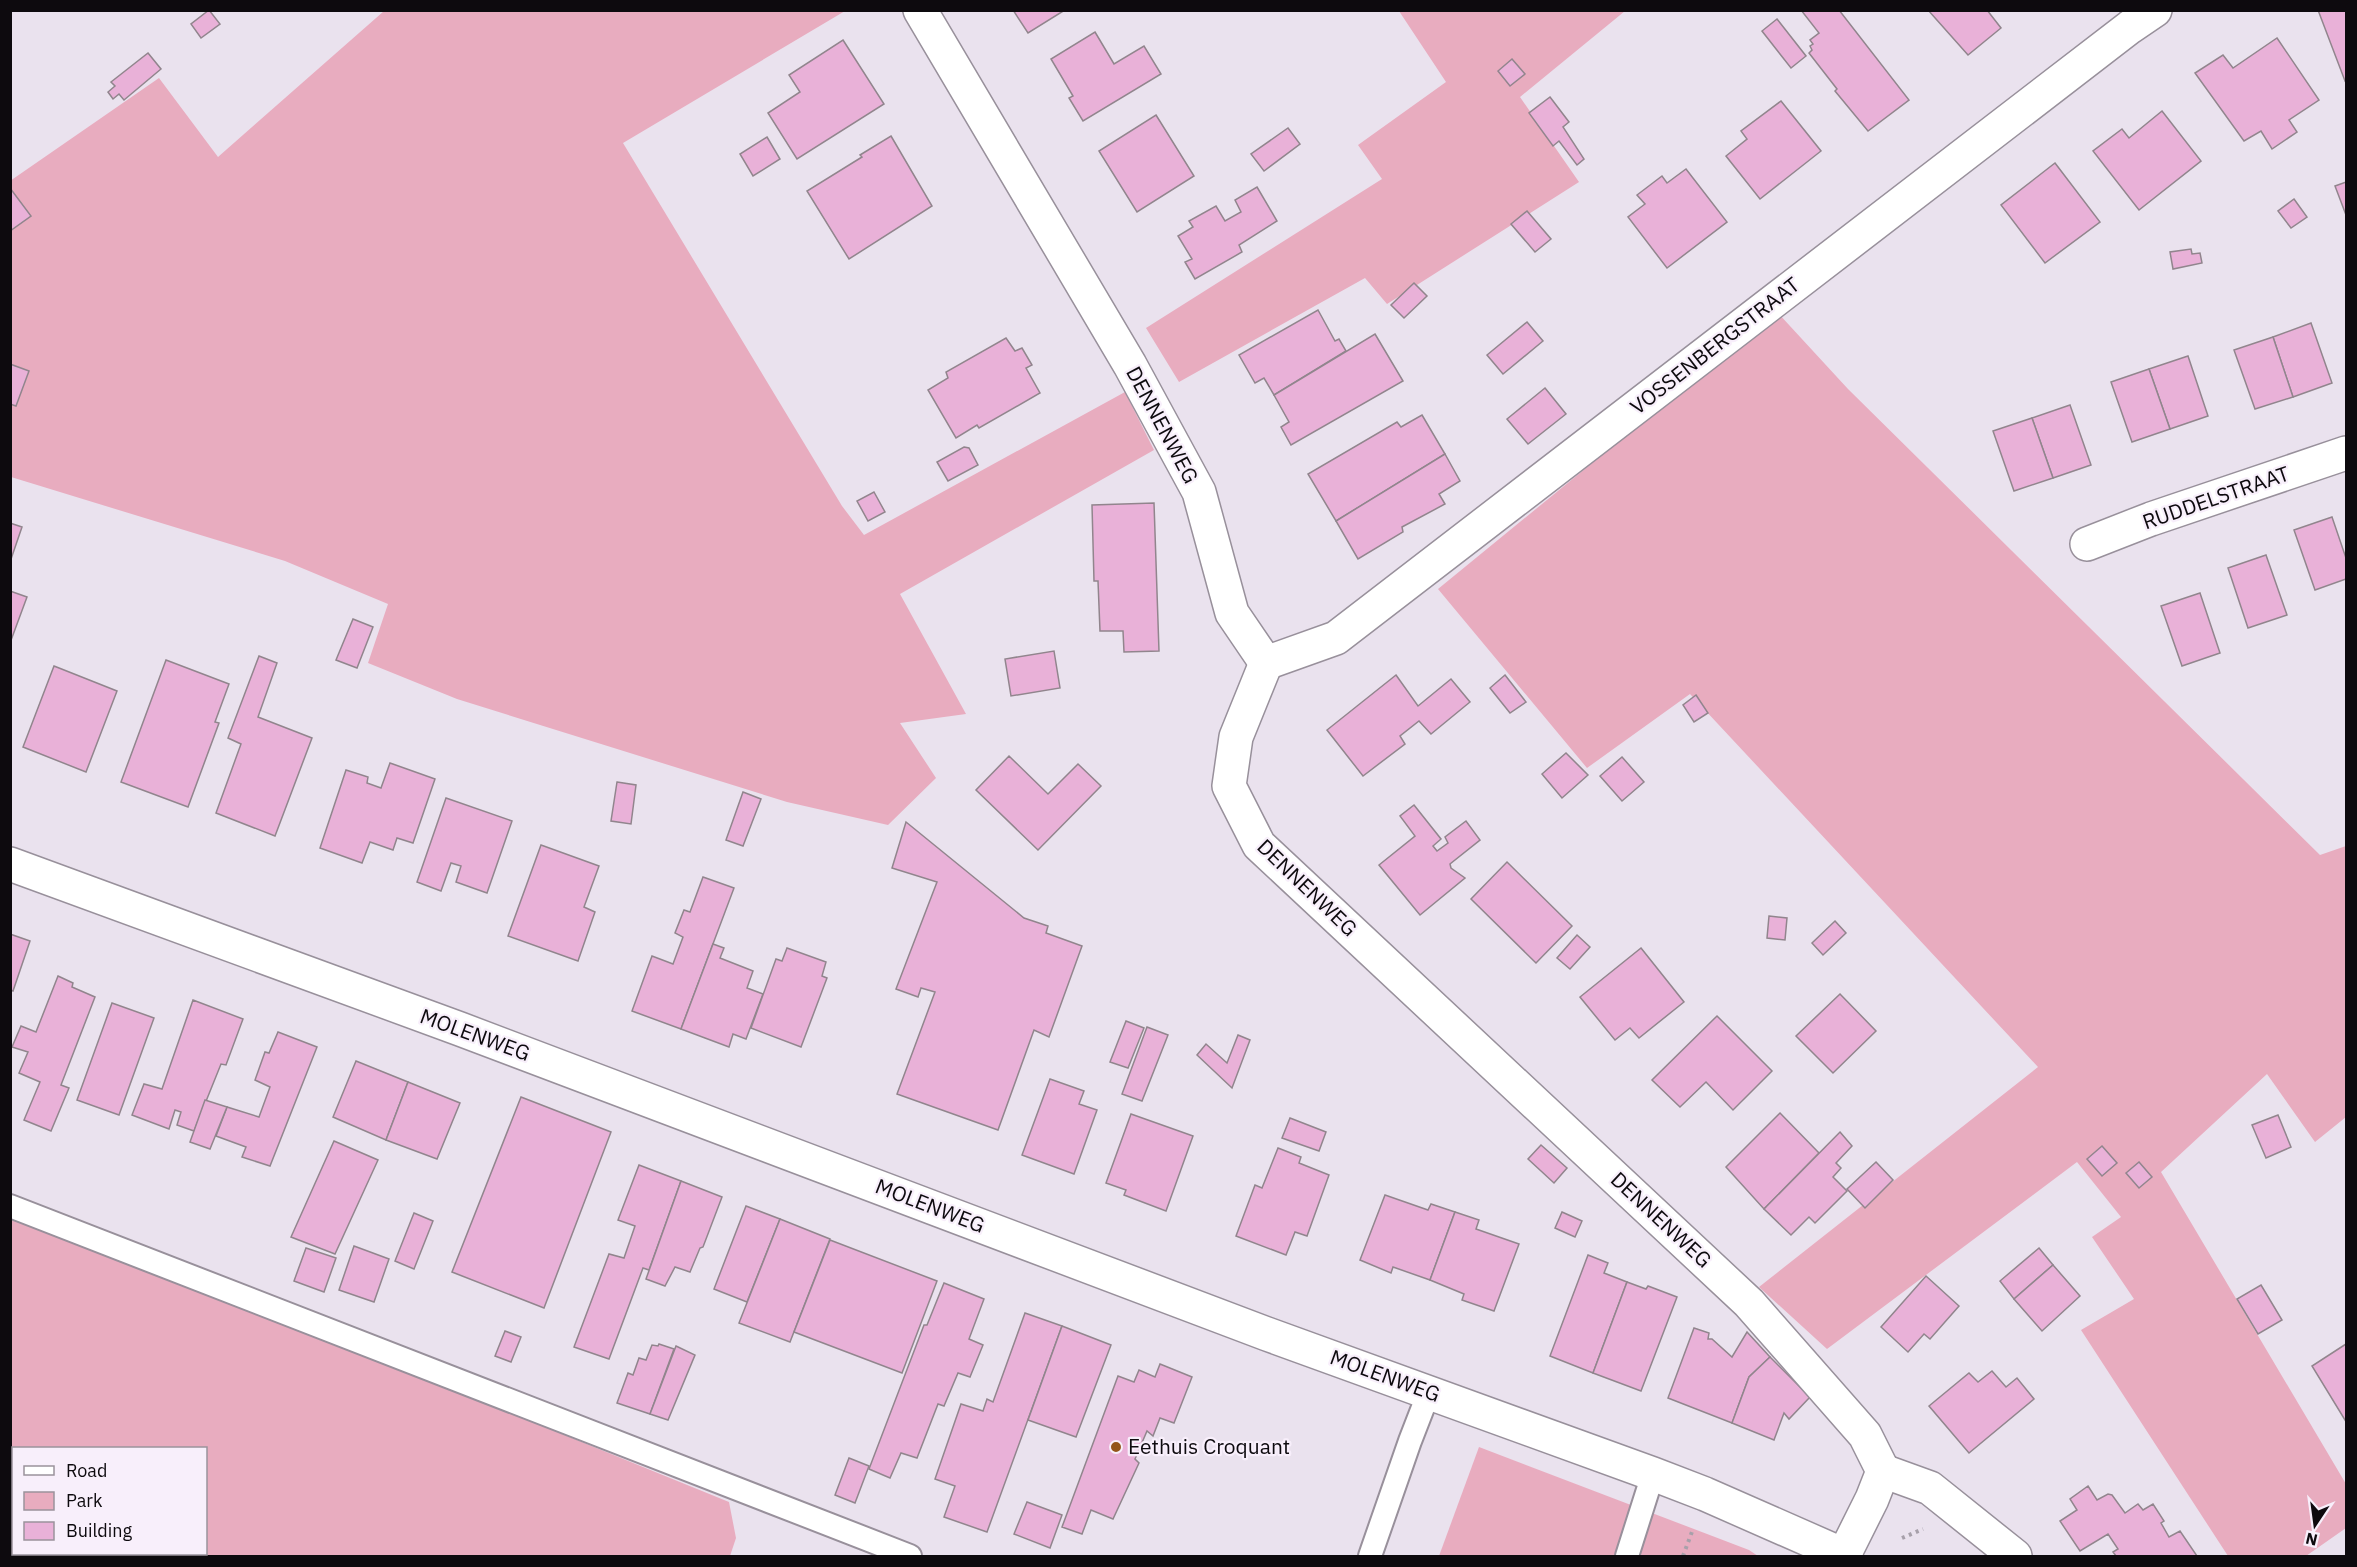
<svg xmlns="http://www.w3.org/2000/svg" width="2357" height="1567" viewBox="0 0 2357 1567" font-family="'IBM Plex Sans',sans-serif">
	<style>
		.green { fill: #e8acbf }
		.building { fill: #e9b1d8; stroke: #91858d; stroke-width: 1.5 }
		.lines { fill: none; stroke-linecap: round; stroke-linejoin: round }
		.lane-casing { stroke: #98909b; stroke-width: 26 }
		.street-casing { stroke: #98909b; stroke-width: 36 }
		.secondary-casing { stroke: #98909b; stroke-width: 36 }
		.path { stroke: #a7a0aa; stroke-width: 4; stroke-dasharray: 3 4.5; stroke-linecap: butt }
		.lane { stroke: #fff; stroke-width: 22 }
		.street { stroke: #fff; stroke-width: 33 }
		.secondary { stroke: #fff; stroke-width: 33 }
		.poi-dot { fill: #93551a; stroke: #f8effb; stroke-width: 2 }
		.labels { text-anchor: middle; stroke-width: 4.5; stroke-linejoin: round; paint-order: stroke }
		.street-label { font-size: 21px; fill: #0d0a0e; stroke: #f8effb }
		.poi-label { font-size: 21px; fill: #0d0a0e; stroke: #f8effb; text-anchor: start }
	</style>
	<rect width="100%" height="100%" fill="#eae2ee"/>
	<g class="green">
		<polygon points="384,11 845,11 623,143 842,506 864,535 1125,392 1154,450 900,594 966,714 900,723 936,778 888,825 787,802 457,699 368,663 388,604 285,561 11,477 10,181 159,78 218,157"/>
		<polygon points="1399,11 1625,11 1520,97 1579,182 1387,304 1365,278 1179,382 1146,328 1382,179 1358,145 1446,82"/>
		<polygon points="1777,312 1848,389 2320,855 2346,846 2346,1117 2315,1142 2267,1074 2161,1172 2346,1484 2346,1528 2306,1556 2228,1556 2081,1330 2134,1299 2092,1237 2121,1217 2077,1162 1827,1349 1759,1287 2038,1067 1690,694 1587,768 1438,589"/>
		<polygon points="11,1210 729,1502 736,1538 730,1556 20,1556 19,1554 206,1554 206,1448 14,1448 13,1539 11,1530"/>
		<polygon points="1479,1447 1749,1550 1758,1556 1439,1556"/>
	</g>
	<g class="building">
		<polygon points="209,10 220,24 201,38 191,24"/>
		<polygon points="1013,10 1065,10 1028,33"/>
		<polygon points="1801,10 1839,10 1909,100 1868,131 1835,91 1837,89 1809,53 1812,50 1810,46 1813,44 1810,40 1819,33"/>
		<polygon points="1928,10 1987,10 2001,28 1968,55"/>
		<polygon points="2318,10 2346,10 2346,80 2345,81"/>
		<polygon points="1777,19 1806,56 1791,68 1762,31"/>
		<polygon points="1095,32 1114,64 1144,46 1161,74 1083,121 1069,98 1073,96 1051,59"/>
		<polygon points="2277,38 2319,100 2289,120 2297,132 2272,149 2261,131 2244,141 2195,73 2223,55 2233,68"/>
		<polygon points="843,40 884,104 797,159 768,113 800,92 789,75"/>
		<polygon points="148,53 161,69 124,100 119,94 113,99 108,92 115,86 111,82"/>
		<polygon points="1512,59 1525,74 1510,86 1498,71"/>
		<polygon points="1550,97 1569,122 1563,127 1584,159 1577,165 1559,141 1553,146 1529,113"/>
		<polygon points="1781,101 1821,151 1760,199 1726,156 1747,139 1741,131"/>
		<polygon points="2162,111 2201,161 2139,210 2093,151 2122,129 2129,138"/>
		<polygon points="1156,115 1194,176 1137,212 1099,151"/>
		<polygon points="1288,128 1300,144 1264,171 1251,154"/>
		<polygon points="891,136 932,206 849,259 807,191 862,157 860,155"/>
		<polygon points="767,137 780,159 753,176 740,154"/>
		<polygon points="2055,163 2100,222 2045,263 2001,205"/>
		<polygon points="1686,169 1727,222 1667,268 1628,217 1645,204 1637,195 1662,176 1667,183"/>
		<polygon points="2346,182 2346,215 2335,186"/>
		<polygon points="1257,187 1277,221 1239,245 1242,252 1195,279 1185,262 1192,259 1178,236 1193,227 1189,221 1216,206 1225,221 1241,212 1235,200"/>
		<polygon points="10,188 31,216 10,231"/>
		<polygon points="2294,199 2307,217 2291,228 2278,211"/>
		<polygon points="1527,211 1551,239 1535,252 1511,224"/>
		<polygon points="2191,249 2192,254 2200,253 2202,263 2173,269 2170,252"/>
		<polygon points="1414,283 1427,296 1404,318 1391,305"/>
		<polygon points="1318,310 1335,341 1339,339 1346,351 1274,395 1264,378 1255,383 1239,355"/>
		<polygon points="1527,322 1543,341 1503,374 1487,355"/>
		<polygon points="2311,323 2332,383 2293,397 2273,337"/>
		<polygon points="1375,334 1403,381 1291,445 1281,427 1289,422 1274,395"/>
		<polygon points="2273,337 2293,397 2255,409 2234,350"/>
		<polygon points="1006,338 1015,351 1022,348 1032,365 1026,368 1040,393 979,428 977,425 956,438 928,390 948,378 946,372"/>
		<polygon points="2188,356 2208,416 2170,429 2149,369"/>
		<polygon points="10,364 29,371 16,406 10,404"/>
		<polygon points="2149,369 2170,429 2132,442 2111,382"/>
		<polygon points="1545,388 1566,414 1528,444 1507,419"/>
		<polygon points="2070,405 2091,465 2053,478 2032,418"/>
		<polygon points="1422,415 1445,454 1336,521 1308,474 1397,422 1401,427"/>
		<polygon points="2032,418 2053,478 2014,491 1993,431"/>
		<polygon points="964,447 969,448 978,465 948,481 937,462"/>
		<polygon points="1445,454 1460,481 1439,494 1445,504 1402,527 1403,532 1358,559 1336,521"/>
		<polygon points="874,492 885,512 868,521 857,501"/>
		<polygon points="1154,503 1159,651 1124,652 1123,631 1100,631 1098,581 1094,581 1092,505"/>
		<polygon points="2332,517 2346,558 2346,579 2315,590 2294,530"/>
		<polygon points="10,523 22,527 10,562"/>
		<polygon points="2266,555 2287,615 2248,628 2228,568"/>
		<polygon points="10,591 27,597 10,643"/>
		<polygon points="2200,593 2220,653 2182,666 2161,606"/>
		<polygon points="353,619 373,627 357,668 336,660"/>
		<polygon points="1054,651 1060,688 1011,696 1005,659"/>
		<polygon points="259,656 277,663 258,717 312,738 275,836 216,813 241,744 228,738"/>
		<polygon points="166,660 229,684 215,722 219,723 188,807 121,782"/>
		<polygon points="54,666 117,691 86,772 23,747"/>
		<polygon points="1396,675 1418,706 1451,679 1470,702 1431,734 1419,721 1400,736 1405,744 1363,776 1327,730"/>
		<polygon points="1505,675 1526,702 1510,713 1490,688"/>
		<polygon points="1696,695 1708,713 1694,722 1683,705"/>
		<polygon points="1566,753 1588,775 1562,798 1542,774"/>
		<polygon points="1009,756 1048,794 1078,764 1101,786 1038,850 976,790"/>
		<polygon points="1622,757 1644,782 1622,801 1600,776"/>
		<polygon points="390,763 435,779 413,843 397,838 393,850 370,842 362,863 320,848 346,770 368,777 367,783 381,788"/>
		<polygon points="617,782 636,785 631,824 611,821"/>
		<polygon points="743,792 761,799 743,846 726,840"/>
		<polygon points="446,798 512,821 487,893 456,882 461,866 451,863 441,891 417,882"/>
		<polygon points="1414,805 1441,839 1433,846 1437,851 1448,843 1445,837 1466,821 1480,840 1450,864 1451,868 1465,878 1420,915 1379,865 1415,836 1400,816"/>
		<polygon points="906,822 1024,918 1048,926 1046,933 1082,946 1049,1037 1034,1030 998,1130 897,1094 935,992 921,988 918,997 896,989 937,882 892,868"/>
		<polygon points="541,845 599,866 584,907 595,912 578,961 508,936"/>
		<polygon points="1507,862 1572,926 1536,963 1471,899"/>
		<polygon points="703,877 734,888 681,1029 632,1011 652,956 673,964 683,937 675,933 684,910 690,912"/>
		<polygon points="1769,916 1787,918 1785,940 1767,938"/>
		<polygon points="1835,921 1846,933 1823,955 1812,943"/>
		<polygon points="10,934 30,941 13,991 10,990"/>
		<polygon points="1577,935 1590,947 1570,969 1557,958"/>
		<polygon points="713,944 724,948 720,958 753,971 747,988 763,994 746,1039 733,1034 729,1047 681,1029"/>
		<polygon points="787,948 826,962 822,976 827,978 801,1047 751,1028 776,959 782,961"/>
		<polygon points="1641,948 1684,1002 1639,1038 1630,1028 1615,1040 1580,997"/>
		<polygon points="58,976 73,983 72,987 95,997 61,1085 69,1088 51,1131 24,1120 40,1082 19,1073 28,1052 12,1047 21,1026 36,1032"/>
		<polygon points="1840,994 1876,1031 1833,1073 1796,1036"/>
		<polygon points="193,1000 243,1019 226,1065 221,1064 194,1131 177,1125 181,1112 175,1110 169,1129 132,1115 144,1084 162,1089"/>
		<polygon points="112,1003 154,1018 119,1115 77,1100"/>
		<polygon points="1717,1016 1772,1071 1733,1110 1706,1082 1680,1107 1652,1080"/>
		<polygon points="1126,1021 1144,1028 1128,1068 1110,1062"/>
		<polygon points="1147,1027 1168,1035 1142,1101 1122,1094"/>
		<polygon points="278,1032 317,1047 270,1166 242,1157 246,1147 216,1136 227,1107 259,1117 270,1087 255,1080 265,1052 269,1053"/>
		<polygon points="1238,1035 1250,1040 1232,1088 1197,1055 1206,1044 1227,1063"/>
		<polygon points="356,1061 408,1082 386,1140 333,1117"/>
		<polygon points="1050,1079 1084,1091 1079,1104 1097,1110 1074,1174 1022,1155"/>
		<polygon points="408,1082 460,1103 437,1159 386,1140"/>
		<polygon points="521,1097 611,1132 544,1308 452,1272"/>
		<polygon points="205,1100 227,1107 210,1149 190,1142"/>
		<polygon points="1780,1113 1819,1153 1764,1209 1726,1167"/>
		<polygon points="1131,1114 1193,1136 1166,1211 1124,1195 1126,1190 1106,1183"/>
		<polygon points="2278,1115 2291,1147 2266,1158 2252,1125"/>
		<polygon points="1290,1118 1326,1132 1319,1151 1282,1138"/>
		<polygon points="1840,1132 1852,1146 1836,1163 1841,1168 1833,1177 1847,1191 1815,1223 1809,1217 1791,1235 1764,1209"/>
		<polygon points="334,1141 378,1160 335,1254 291,1237"/>
		<polygon points="1541,1145 1567,1168 1554,1183 1528,1159"/>
		<polygon points="2102,1146 2117,1163 2102,1176 2087,1159"/>
		<polygon points="1278,1148 1301,1157 1299,1163 1329,1175 1307,1236 1295,1232 1286,1255 1236,1236 1255,1185 1262,1188"/>
		<polygon points="1876,1162 1893,1180 1865,1208 1847,1189"/>
		<polygon points="2139,1162 2152,1177 2139,1188 2126,1173"/>
		<polygon points="639,1165 681,1181 649,1270 643,1268 609,1359 574,1347 609,1254 624,1258 635,1226 618,1220"/>
		<polygon points="681,1181 722,1197 703,1247 700,1248 690,1272 675,1267 665,1286 646,1279"/>
		<polygon points="1385,1195 1428,1210 1431,1204 1455,1212 1430,1280 1393,1267 1391,1273 1360,1260"/>
		<polygon points="746,1206 780,1219 747,1302 714,1289"/>
		<polygon points="1455,1212 1479,1220 1476,1229 1519,1244 1494,1311 1462,1300 1464,1294 1430,1280"/>
		<polygon points="1562,1212 1582,1221 1575,1237 1555,1228"/>
		<polygon points="414,1213 433,1221 414,1269 395,1261"/>
		<polygon points="780,1219 830,1239 790,1342 739,1323"/>
		<polygon points="830,1240 937,1281 902,1373 794,1332"/>
		<polygon points="354,1246 389,1259 374,1302 339,1290"/>
		<polygon points="306,1248 336,1258 324,1292 294,1281"/>
		<polygon points="2039,1248 2053,1265 2014,1299 2000,1281"/>
		<polygon points="1588,1255 1608,1263 1604,1273 1627,1282 1593,1373 1550,1356"/>
		<polygon points="2053,1265 2080,1296 2042,1331 2014,1299"/>
		<polygon points="1926,1276 1959,1306 1930,1339 1924,1334 1908,1352 1881,1327"/>
		<polygon points="1627,1282 1646,1289 1648,1286 1677,1297 1641,1391 1593,1373"/>
		<polygon points="944,1283 984,1299 969,1339 983,1345 970,1377 958,1373 944,1406 938,1404 917,1458 901,1453 890,1478 869,1469 924,1325 927,1325"/>
		<polygon points="2261,1285 2282,1320 2258,1334 2237,1299"/>
		<polygon points="1025,1313 1062,1326 987,1532 944,1517 955,1486 935,1479 961,1404 983,1411 987,1399 993,1402"/>
		<polygon points="1062,1326 1111,1345 1076,1437 1028,1420"/>
		<polygon points="1694,1328 1709,1333 1708,1339 1712,1339 1732,1357 1747,1332 1770,1357 1749,1377 1732,1423 1668,1398"/>
		<polygon points="505,1331 521,1337 511,1362 495,1356"/>
		<polygon points="659,1344 674,1349 650,1414 617,1403 628,1373 633,1375 639,1358 646,1360 652,1345 658,1346"/>
		<polygon points="2346,1344 2346,1419 2345,1420 2312,1366"/>
		<polygon points="676,1346 695,1355 668,1420 650,1414"/>
		<polygon points="1770,1357 1810,1397 1789,1419 1784,1413 1774,1440 1732,1423 1749,1377"/>
		<polygon points="1160,1364 1192,1377 1174,1423 1160,1418 1153,1436 1147,1431 1135,1459 1139,1463 1113,1519 1091,1510 1082,1534 1062,1527 1118,1376 1134,1382 1139,1370 1155,1377"/>
		<polygon points="1992,1371 2006,1387 2017,1378 2034,1399 1969,1453 1929,1406 1969,1373 1978,1382"/>
		<polygon points="849,1458 869,1466 855,1503 835,1495"/>
		<polygon points="2088,1486 2097,1500 2108,1494 2112,1495 2125,1513 2138,1504 2143,1510 2153,1504 2164,1521 2161,1523 2169,1537 2180,1531 2197,1556 2116,1556 2113,1552 2118,1549 2108,1534 2080,1551 2060,1521 2077,1510 2070,1499"/>
		<polygon points="1027,1502 1062,1515 1050,1548 1014,1534"/>
	</g>
	<g class="lines">
		<defs>
			<g id="lane">
				<polyline points="10,1206 910,1556"/>
				<polyline points="1370,1556 1410,1441 1429,1392"/>
				<polyline points="1627,1556 1653,1474"/>
			</g>
			<g id="street">
				<polyline points="920,10 1130,365 1199,492 1232,613 1266,663"/>
				<polyline points="2087,544 2151,519 2346,453"/>
				<polyline points="1266,663 1236,737 1229,786 1259,845 1749,1303 1865,1435 1883,1471 1872,1499 1844,1555"/>
				<polyline points="1266,663 1336,638 2130,27 2155,10"/>
				<polyline points="1883,1471 1930,1488 2015,1556"/>
			</g>
			<polyline id="secondary" points="10,864 460,1029 1267,1334 1653,1474 1705,1494 1846,1556"/>
		</defs>
		<use href="#lane" class="lane-casing"/>
		<use href="#street" class="street-casing"/>
		<use href="#secondary" class="secondary-casing"/>
		<g class="path">
			<polyline points="1902,1538 1923,1529"/>
			<polyline points="1683,1556 1693,1529"/>
		</g>
		<use href="#lane" class="lane"/>
		<use href="#street" class="street"/>
		<use href="#secondary" class="secondary"/>
	</g>
	<circle class="poi-dot" cx="1116" cy="1447" r="6"/>
	<g class="labels">
		<g class="street-label">
			<text transform="translate(1715 346) rotate(-38)" y="7">VOSSENBERGSTRAAT</text>
			<text transform="translate(1162 425) rotate(62)" y="7">DENNENWEG</text>
			<text transform="translate(2216 498) rotate(-19)" y="7">RUDDELSTRAAT</text>
			<text transform="translate(1307 888) rotate(44)" y="7">DENNENWEG</text>
			<text transform="translate(475 1035) rotate(20)" y="7">MOLENWEG</text>
			<text transform="translate(930 1206) rotate(21)" y="7">MOLENWEG</text>
			<text transform="translate(1661 1220) rotate(43)" y="7">DENNENWEG</text>
			<text transform="translate(1385 1376) rotate(20)" y="7">MOLENWEG</text>
		</g>
		<g class="poi-label">
			<text x="1128" y="1454">Eethuis Croquant</text>
		</g>
	</g>
	<rect width="2357" height="1567" fill="none" stroke="#0d0a0e" stroke-width="24"/>
	<rect x="12" y="1447" width="195" height="108" fill="#f8effb" stroke="#9a939c" stroke-width="1.5"/>
	<rect x="24" y="1466" width="30" height="9" fill="#ffffff" stroke="#9a939c" stroke-width="1.5"/>
	<text x="66" y="1477" font-size="18" fill="#0d0a0e">Road</text>
	<rect x="24" y="1492" width="30" height="18" fill="#e8acbf" stroke="#9a939c" stroke-width="1.5"/>
	<text x="66" y="1507" font-size="18" fill="#0d0a0e">Park</text>
	<rect x="24" y="1522" width="30" height="18" fill="#e9b1d8" stroke="#9a939c" stroke-width="1.5"/>
	<text x="66" y="1537" font-size="18" fill="#0d0a0e">Building</text>
	<g transform="translate(2315 1525) rotate(193)" stroke="#f8effb" stroke-width="4.5" paint-order="stroke">
	<path d="M0-4.5L10 22L0 15L-10 22Z" fill="#0d0a0e"/>
	<text y="-9" font-size="16" font-weight="bold" text-anchor="middle" fill="#0d0a0e">N</text>
	</g>
</svg>
